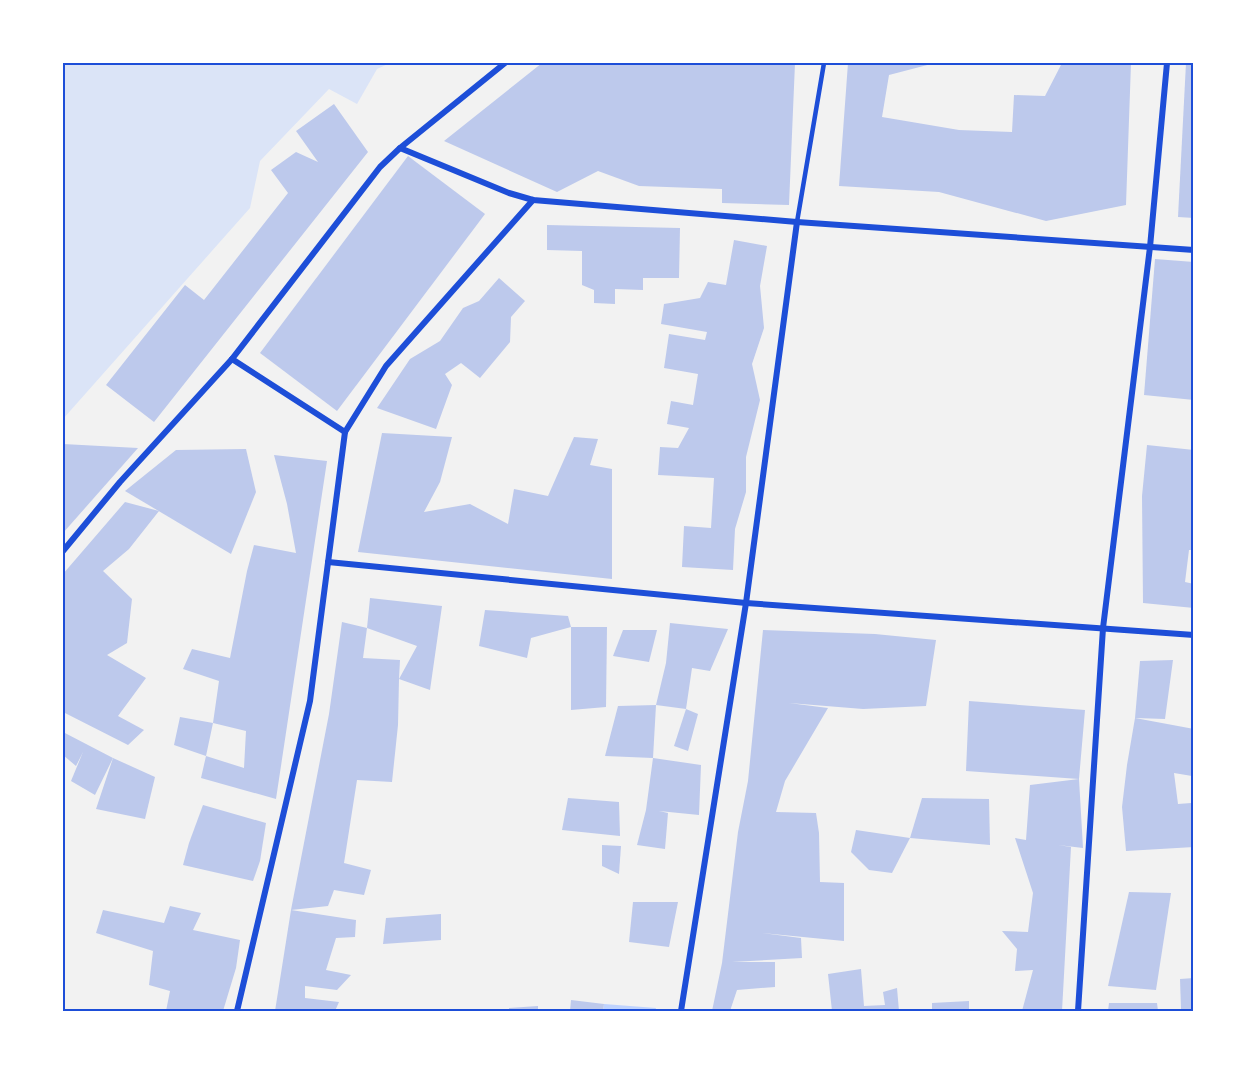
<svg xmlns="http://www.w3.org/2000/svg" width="1257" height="1074" viewBox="0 0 1257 1074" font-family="Inter,sans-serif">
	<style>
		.green { fill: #dbe4f7 }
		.water { fill: #bfd3fe }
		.building { fill: #bdc9ec }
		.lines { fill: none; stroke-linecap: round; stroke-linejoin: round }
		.service { stroke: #1d4ed8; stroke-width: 4.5 }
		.minor { stroke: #1d4ed8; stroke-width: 6 }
		.neatline { fill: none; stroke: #1d4ed8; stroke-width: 2 }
	</style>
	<rect width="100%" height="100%" fill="#f2f2f2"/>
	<polygon class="green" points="63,63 390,63 377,69 357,104 329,89 260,161 250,208 63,419"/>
	<polygon class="water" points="604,1004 656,1008 655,1011 603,1011"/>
	<g class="building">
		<polygon points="542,63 795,63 789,205 722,203 722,189 639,186 598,171 557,192 444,141"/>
		<polygon points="848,63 935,63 889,75 882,117 959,130 1012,132 1014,95 1045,96 1062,63 1131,63 1126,205 1046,221 939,192 839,186"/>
		<polygon points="1186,63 1194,63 1194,218 1178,217"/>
		<polygon points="334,104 368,152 154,422 106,385 185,285 204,300 288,193 271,170 296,152 318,162 296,131"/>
		<polygon points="408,156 485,214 337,411 260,353"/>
		<polygon points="547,225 680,228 679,278 643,278 643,290 615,289 615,304 594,303 594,290 582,285 582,251 547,250"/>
		<polygon points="734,240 767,246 760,286 764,328 752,364 760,400 746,457 746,492 735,529 733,570 682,567 684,526 711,528 714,478 658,475 660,447 678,448 689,428 667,424 671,401 693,405 698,374 664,368 669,334 705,340 707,332 661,324 664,304 700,298 708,282 726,285"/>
		<polygon points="1155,259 1194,262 1194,400 1144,395"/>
		<polygon points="499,278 525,301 511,317 510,342 480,378 461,363 445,374 452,385 436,429 377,408 410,359 440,341 463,308 479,301"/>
		<polygon points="382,433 452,437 440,482 424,512 470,504 508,524 514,489 548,496 574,437 598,439 590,465 612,469 612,579 358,552"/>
		<polygon points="63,444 138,448 63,533"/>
		<polygon points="1147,445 1194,450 1194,550 1189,550 1185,582 1194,584 1194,608 1143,603 1142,496"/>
		<polygon points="246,449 256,492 231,554 125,491 176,450"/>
		<polygon points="274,455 327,461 276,799 201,778 206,756 244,768 246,731 213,723 206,756 174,745 180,717 213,723 219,681 183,669 192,649 230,658 247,571 254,545 296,553 287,504"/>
		<polygon points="125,502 159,511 129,549 103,571 132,599 127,643 107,655 146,678 118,716 144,730 128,745 63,712 63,574"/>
		<polygon points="370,598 442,606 430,690 399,679 417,646 367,628 363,658 400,660 399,679 398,725 392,782 357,780 344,863 371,870 364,895 334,890 328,906 291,910 356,920 355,937 336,938 326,970 351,975 337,990 305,986 305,998 339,1002 335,1011 275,1011 291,910 329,714 342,622 367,628"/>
		<polygon points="485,610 568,616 571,627 531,638 527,658 479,646"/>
		<polygon points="670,623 728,629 710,671 692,668 686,709 656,705 666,663"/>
		<polygon points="571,627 607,627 606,707 571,710"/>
		<polygon points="623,630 657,630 649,662 613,656"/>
		<polygon points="763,630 875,634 936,640 926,706 863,709 789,703 828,708 785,781 776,812 816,813 819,833 820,882 844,883 844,941 762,933 801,938 802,958 732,962 775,962 775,987 737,990 730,1011 712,1011 722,963 738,832 748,781"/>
		<polygon points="1173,660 1165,719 1135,718 1194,729 1194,766 1192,776 1174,773 1178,804 1191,803 1194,847 1126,851 1122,807 1127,765 1135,718 1140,661"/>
		<polygon points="969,701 1085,710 1079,779 1083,848 1058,845 1071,847 1062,1011 1022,1011 1033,970 1015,971 1017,949 1002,931 1028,932 1033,893 1015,838 1026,840 1030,785 1079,779 966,771"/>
		<polygon points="656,705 653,758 701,765 699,815 659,811 668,813 665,849 637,845 646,810 653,758 605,756 618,706"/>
		<polygon points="686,709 698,714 688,751 674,746"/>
		<polygon points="63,732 113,758 95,795 71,781 83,752 76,766 63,755"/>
		<polygon points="113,758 155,777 145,819 96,809"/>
		<polygon points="568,798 619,802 620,836 562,830"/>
		<polygon points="922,798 989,799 990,845 910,838"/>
		<polygon points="203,805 266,823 260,861 253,881 183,865 189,843"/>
		<polygon points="856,830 910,838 892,873 869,870 851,852"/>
		<polygon points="602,845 621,846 619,874 602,866"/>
		<polygon points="1129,892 1171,893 1156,990 1108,986"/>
		<polygon points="633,902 678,902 669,947 629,942"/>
		<polygon points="170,906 201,913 193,930 240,940 236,968 223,1011 166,1011 170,991 149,985 153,951 96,933 103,910 164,923"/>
		<polygon points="441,914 441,940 383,944 386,918"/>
		<polygon points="861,969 864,1006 885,1005 883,992 897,988 899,1011 832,1011 828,974"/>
		<polygon points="1194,978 1194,1011 1181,1009 1180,979"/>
		<polygon points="571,1000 604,1004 603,1011 570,1011"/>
		<polygon points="969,1001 969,1011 932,1011 932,1003"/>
		<polygon points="1109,1003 1157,1003 1158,1011 1108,1011"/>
		<polygon points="538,1006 538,1011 509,1011 509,1008"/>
	</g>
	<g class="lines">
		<polyline class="service" points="797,222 824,63"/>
		<g class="minor">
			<polyline points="400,148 509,193 533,200 797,222 1194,250"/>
			<polyline points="232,359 345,432"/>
			<polyline points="63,551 120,482 232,359 380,167 400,148 505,63"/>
			<polyline points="328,562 746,603 1194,635"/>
			<polyline points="237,1011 310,701 345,432 386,366 533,200"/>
			<polyline points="681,1011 746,603 797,222"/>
			<polyline points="1078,1011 1103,628 1150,247 1167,63"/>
		</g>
	</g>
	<rect width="1257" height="1074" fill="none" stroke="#ffffff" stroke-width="129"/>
	<rect x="64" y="64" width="1128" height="946" class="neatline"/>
</svg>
